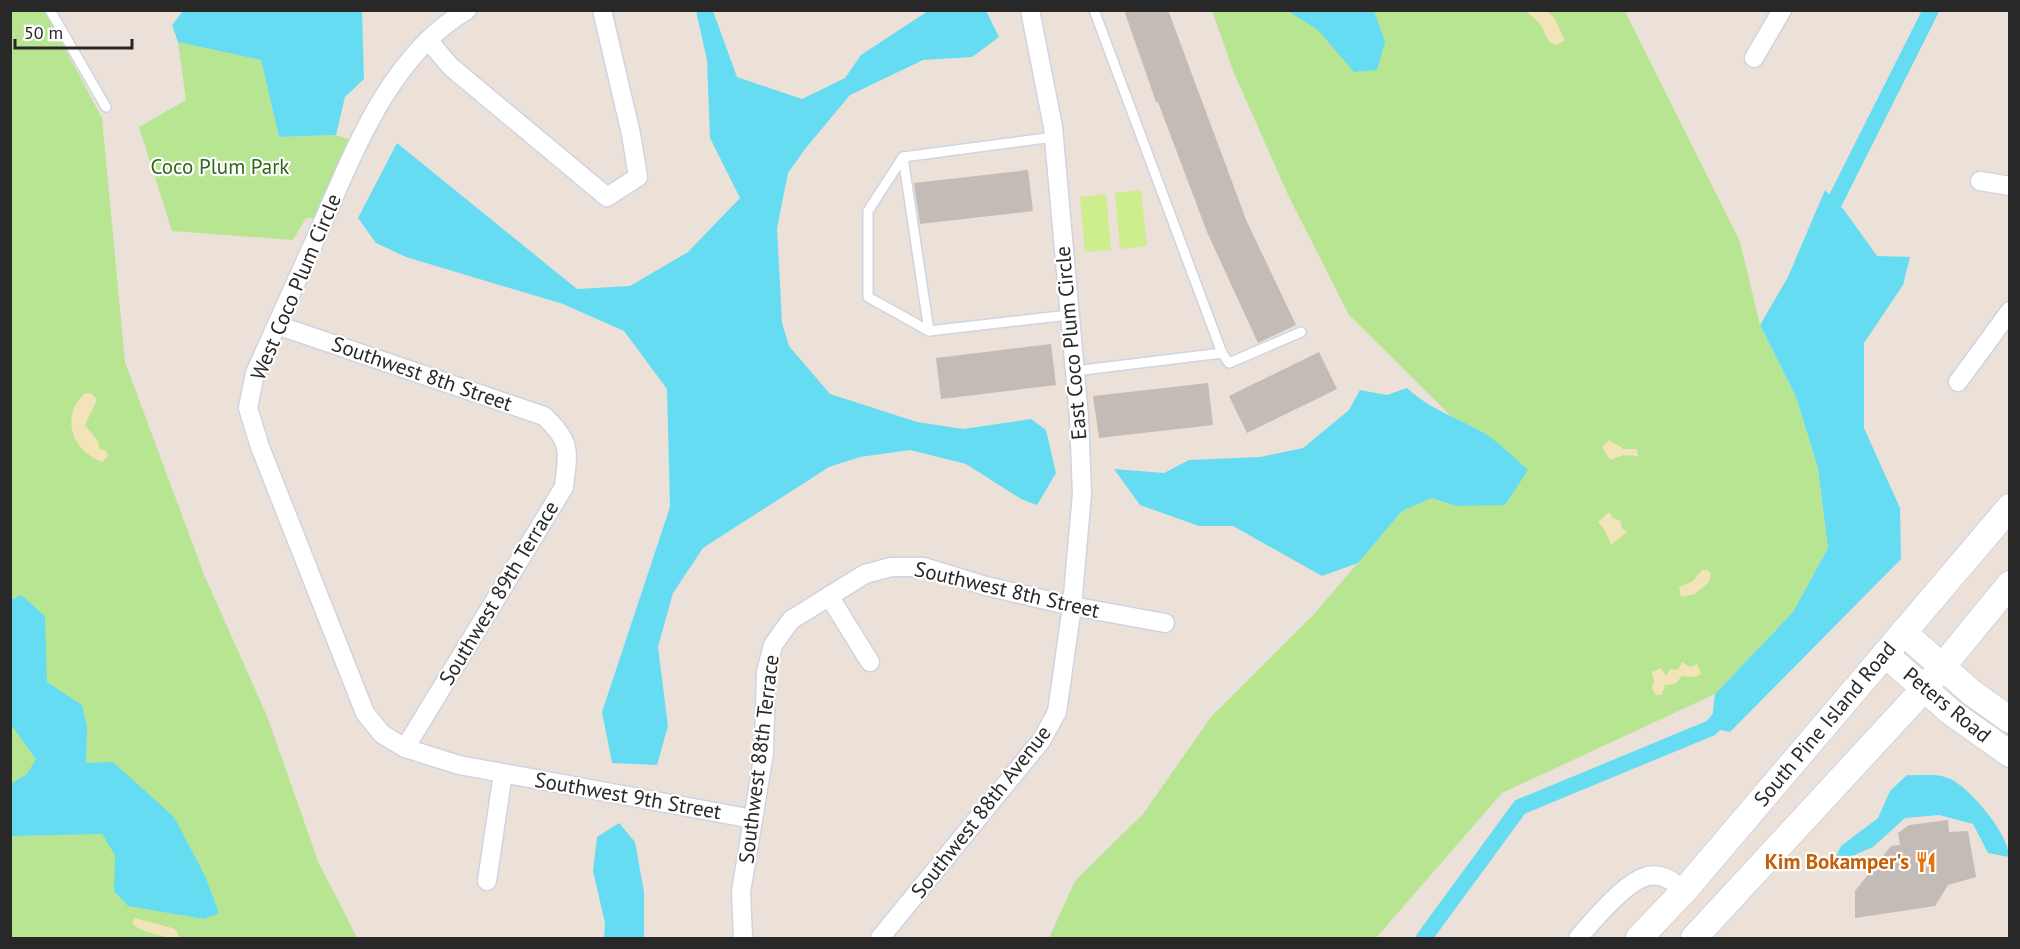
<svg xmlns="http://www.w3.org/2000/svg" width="2020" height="949" viewBox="0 0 2020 949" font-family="'PT Sans',sans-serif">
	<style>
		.green { fill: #b7e592 }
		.sand { fill: #f2e3b9 }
		.pitch { fill: #ceed8d }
		.water { fill: #66dcf2 }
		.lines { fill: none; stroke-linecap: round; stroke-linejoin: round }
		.canal { stroke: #66dcf2; stroke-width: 16 }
		.building { fill: #c3bbb5 }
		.service-casing { stroke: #ced4e2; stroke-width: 12 }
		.minor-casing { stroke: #ced4e2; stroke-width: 21 }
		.secondary-casing { stroke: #ced4e2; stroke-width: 28 }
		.service { stroke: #fff; stroke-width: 9 }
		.minor { stroke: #fff; stroke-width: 18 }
		.secondary { stroke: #fff; stroke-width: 26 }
		.labels { text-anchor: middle; stroke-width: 4.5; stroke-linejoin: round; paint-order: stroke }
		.park-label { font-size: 21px; fill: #306616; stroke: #fff }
		.street-label { font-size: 21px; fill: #282828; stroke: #fff }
		.food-label { font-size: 21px; font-weight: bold; fill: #c56008; stroke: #fff; text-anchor: end }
	</style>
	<rect width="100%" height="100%" fill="#ebe1d8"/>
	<g class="green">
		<polygon points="10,11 45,11 102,118 125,362 205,577 267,716 318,861 357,938 11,938"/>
		<polygon points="1212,11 1625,11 1740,242 1760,325 1796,397 1818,468 1828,548 1793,612 1715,694 1502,793 1376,938 1049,938 1075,881 1143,814 1211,717 1316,612 1402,511 1432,498 1456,506 1485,434 1455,420 1349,315 1289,197 1234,73"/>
		<polygon points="178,42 261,60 279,137 336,135 354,141 317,218 306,218 293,240 172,231 139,127 186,100"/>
	</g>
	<g class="sand">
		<polygon points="1526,11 1546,11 1554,17 1565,40 1557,45 1549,42 1541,25"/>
		<path d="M 90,393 L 96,398 L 96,402 L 85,425 L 98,441 L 99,448 L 107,452 L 108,457 L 102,462 C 72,451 60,417 84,394 Z"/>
		<polygon points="1609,440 1624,449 1637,449 1638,456 1623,455 1610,460 1602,447"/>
		<polygon points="1609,512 1613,518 1620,521 1622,528 1627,532 1611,545 1604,529 1598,522"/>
		<polygon points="1702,570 1708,570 1711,574 1709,582 1695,594 1681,597 1679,587 1693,581"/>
		<polygon points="1682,662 1690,667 1697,664 1701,674 1695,677 1682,676 1675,684 1665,685 1662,695 1655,695 1652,687 1654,681 1652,672 1661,668 1666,676 1670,669 1678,670"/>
		<path d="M 135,918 L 172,928 L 177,931 L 179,938 C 169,939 137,931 132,923 Z"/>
	</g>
	<g class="pitch">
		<polygon points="1141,190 1147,246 1120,249 1115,193"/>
		<polygon points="1106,194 1111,250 1085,252 1080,197"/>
	</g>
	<g class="water">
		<polygon points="183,11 362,11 364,79 345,97 336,135 279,137 261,60 178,42 172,25"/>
		<polygon points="696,11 713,11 737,77 802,99 845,78 861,55 928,11 986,11 999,37 972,57 923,60 850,95 805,149 788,173 777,228 782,323 789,346 830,394 917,422 963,429 1031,419 1046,430 1056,473 1037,505 1021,499 966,464 910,450 860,457 829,467 703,548 673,593 658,647 668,726 657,765 612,763 602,712 670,507 667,389 624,331 563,304 406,257 376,243 358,218 397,143 577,289 630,286 688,252 740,198 710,138 707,60"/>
		<polygon points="1288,11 1374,11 1385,42 1377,70 1354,72 1318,30"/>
		<polygon points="1825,190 1844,210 1877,256 1910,257 1903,285 1864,343 1864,428 1900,508 1901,559 1730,732 1711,728 1715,694 1793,612 1828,548 1818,468 1796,397 1760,325 1788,277"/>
		<path d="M 1407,388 C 1431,410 1456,417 1484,433 C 1500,443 1514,458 1528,470 L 1505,505 L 1456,506 L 1432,498 L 1402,511 L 1358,563 L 1322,576 L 1233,526 L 1199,526 L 1140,505 L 1114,469 L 1164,473 L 1189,460 L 1260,457 L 1303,448 L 1349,410 L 1360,390 L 1387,395 Z"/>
		<polygon points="21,595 45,616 47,682 82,705 87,727 86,763 113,762 174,817 205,876 219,913 204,919 128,906 114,891 115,855 102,834 11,836 11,784 27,774 36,759 11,725 11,600"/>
		<path d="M 1907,775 C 1919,776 1937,773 1948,778 C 1968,785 2010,835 2009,857 L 1988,853 L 1973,824 L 1939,815 L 1905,818 L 1873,847 L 1832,865 L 1841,846 L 1878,818 L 1890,791 Z"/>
		<polygon points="619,823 635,842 644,892 644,938 604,938 605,923 593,871 597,837"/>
	</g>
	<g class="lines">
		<g class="canal">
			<polyline points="1826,219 1931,10"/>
			<polyline points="1424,938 1520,807 1711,728 1726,711"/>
		</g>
	</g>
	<g class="building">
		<polygon points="1124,10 1168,10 1247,222 1296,325 1258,343 1207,232 1158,102 1156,102"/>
		<polygon points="1028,170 1033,211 920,224 914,183"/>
		<polygon points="1051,344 1056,385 941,399 936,358"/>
		<polygon points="1319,352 1337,389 1247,433 1229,396"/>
		<polygon points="1208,383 1213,425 1099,438 1093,396"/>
		<polygon points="1948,820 1949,832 1968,831 1976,877 1948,885 1935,906 1855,918 1855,891 1891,846 1900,845 1898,833 1909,825"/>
	</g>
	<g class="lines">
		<defs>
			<g id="service">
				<polyline points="50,10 106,107"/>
				<polyline points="1094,10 1222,353"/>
				<polyline points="1054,137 903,157 868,211 868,297 929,331 1069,315"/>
				<polyline points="903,157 929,331"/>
				<polyline points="1075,371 1222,353 1229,363 1301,332"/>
			</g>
			<g id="minor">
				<path d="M 467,10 C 389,56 354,152 319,231 C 298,278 276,326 255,373 L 248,408 L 260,447 L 365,713 L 382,734 L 405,748 L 459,765 L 753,819"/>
				<polyline points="428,40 451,67 607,197 638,177 631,134 602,10"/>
				<polyline points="1754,58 1782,10"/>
				<polyline points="1980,181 2010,186"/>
				<path d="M 277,325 L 544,416 C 572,442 568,451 564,487 L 405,748"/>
				<polyline points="1958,382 2010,311"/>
				<polyline points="829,596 870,662"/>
				<polyline points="487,881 503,773"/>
				<polyline points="743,938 741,892 764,753 766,672 773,645 791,620 865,574 891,567 924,567 986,586 1072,606 1165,623"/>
				<polyline points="880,938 1041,741 1057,712 1072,606 1082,494 1079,417 1053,127 1030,10"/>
				<path d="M 1578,938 C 1593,921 1621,887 1642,878 C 1658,871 1673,880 1684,891"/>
			</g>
			<g id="secondary">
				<polyline points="1903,632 1971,692 2010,720"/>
				<polyline points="1885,654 1952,713 2010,754"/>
				<polyline points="1639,938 1684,891 2010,507"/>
				<polyline points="1694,938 1924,689 2010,584"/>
			</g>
		</defs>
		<use href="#service" class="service-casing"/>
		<use href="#minor" class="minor-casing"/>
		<use href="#secondary" class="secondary-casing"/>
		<use href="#service" class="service"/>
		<use href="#minor" class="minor"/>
		<use href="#secondary" class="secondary"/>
	</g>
	<defs>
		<symbol id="restaurant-bare" viewBox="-9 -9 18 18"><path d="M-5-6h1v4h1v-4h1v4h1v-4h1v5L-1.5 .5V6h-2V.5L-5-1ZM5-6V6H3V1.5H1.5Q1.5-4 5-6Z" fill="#e8710a" stroke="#fff" stroke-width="2.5" paint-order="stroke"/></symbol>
	</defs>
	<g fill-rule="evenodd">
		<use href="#restaurant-bare" x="1911" y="847" width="30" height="30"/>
	</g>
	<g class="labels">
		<g class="park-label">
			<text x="220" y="174">Coco Plum Park</text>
		</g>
		<g class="street-label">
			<text transform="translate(296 287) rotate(-67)" y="7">West Coco Plum Circle</text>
			<text transform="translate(1071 343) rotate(-95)" y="7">East Coco Plum Circle</text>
			<text transform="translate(422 374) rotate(19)" y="7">Southwest 8th Street</text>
			<text transform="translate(1007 590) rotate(13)" y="7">Southwest 8th Street</text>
			<text transform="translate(499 593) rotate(-59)" y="7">Southwest 89th Terrace</text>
			<text transform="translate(1947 705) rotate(39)" y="7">Peters Road</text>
			<text transform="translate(1825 724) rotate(-50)" y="7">South Pine Island Road</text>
			<text transform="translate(759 759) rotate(-83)" y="7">Southwest 88th Terrace</text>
			<text transform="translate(628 796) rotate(10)" y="7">Southwest 9th Street</text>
			<text transform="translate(981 812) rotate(-52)" y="7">Southwest 88th Avenue</text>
		</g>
		<g class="food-label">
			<text x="1909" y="869">Kim Bokamper's</text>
		</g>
	</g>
	<rect width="2020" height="949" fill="none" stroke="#282828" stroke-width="24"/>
	<path d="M15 39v9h117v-9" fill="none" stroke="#282828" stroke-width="3"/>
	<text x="24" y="39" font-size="18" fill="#282828" stroke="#ffffff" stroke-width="4.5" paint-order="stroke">50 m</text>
</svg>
